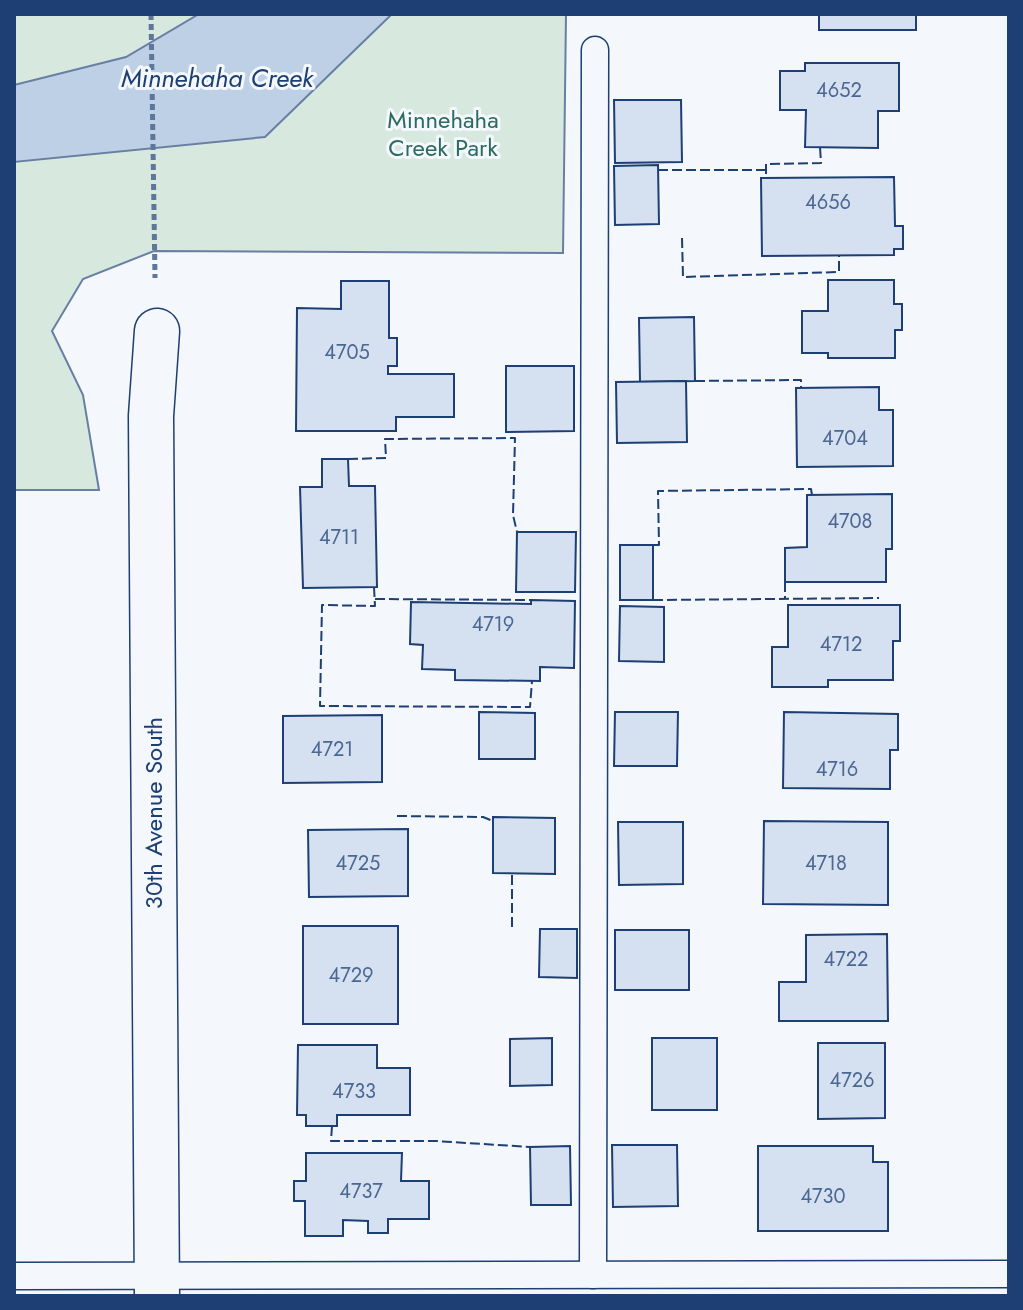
<svg xmlns="http://www.w3.org/2000/svg" width="1023" height="1310" viewBox="0 0 1023 1310" font-family="Jost,sans-serif">
	<style>
		.green { fill: #d7e8df; stroke: #687fa3; stroke-width: 2 }
		.water { fill: #bed0e5; stroke: #687fa3; stroke-width: 2 }
		.building { fill: #d5e0f0; stroke: #1d3f73; stroke-width: 2 }
		.lines { fill: none; stroke-linecap: round; stroke-linejoin: round }
		.service-casing { stroke: #1d3f73; stroke-width: 29 }
		.minor-casing { stroke: #1d3f73; stroke-width: 47 }
		.path { stroke: #5e769c; stroke-width: 5; stroke-dasharray: 6 4; stroke-linecap: butt }
		.service { stroke: #f4f7fb; stroke-width: 26 }
		.minor { stroke: #f4f7fb; stroke-width: 44 }
		.fence { stroke: #1d3f73; stroke-width: 2; stroke-dasharray: 10 4; stroke-linecap: butt }
		.labels { text-anchor: middle; stroke-width: 6; stroke-linejoin: round; paint-order: stroke }
		.number-label { font-size: 20px; fill: #4b6792 }
		.park-label { font-size: 24px; fill: #2c6c60; stroke: #f4f7fb }
		.street-label { font-size: 24px; fill: #1d3f73; stroke: #f4f7fb }
		.water-label { font-size: 26px; font-style: italic; fill: #1d3f73; stroke: #f4f7fb }
	</style>
	<rect width="100%" height="100%" fill="#f4f7fb"/>
	<polygon class="green" points="14,14 566,14 563,253 154,251 83,279 52,331 83,395 99,490 14,490"/>
	<polygon class="water" points="199,14 392,14 265,137 14,162 14,85 126,57"/>
	<g class="building">
		<rect x="819" y="14" width="97" height="16"/>
		<polygon points="805,63 899,63 899,111 878,111 878,148 805,147 806,110 780,110 780,71 805,71"/>
		<polygon points="614,100 681,100 682,162 615,163"/>
		<polygon points="658,165 659,224 615,225 614,166"/>
		<polygon points="894,177 895,226 903,226 903,249 894,249 894,255 762,256 761,178"/>
		<polygon points="828,280 894,280 894,304 902,304 902,330 895,330 895,358 828,358 828,353 802,353 802,311 828,311"/>
		<polygon points="341,281 389,281 389,338 397,338 397,366 388,366 388,374 454,374 454,417 396,417 396,431 296,431 297,308 341,309"/>
		<polygon points="694,317 695,381 640,382 639,318"/>
		<polygon points="506,366 574,366 574,431 506,432"/>
		<polygon points="686,381 687,442 617,443 616,382"/>
		<polygon points="879,387 879,410 893,410 893,466 797,467 796,388"/>
		<polygon points="322,459 348,459 349,486 375,486 377,587 303,588 300,487 322,487"/>
		<polygon points="892,494 892,549 886,549 886,582 785,582 785,548 807,547 807,495"/>
		<polygon points="517,532 576,532 575,592 516,592"/>
		<rect x="620" y="545" width="33" height="55"/>
		<polygon points="531,600 575,601 574,668 540,667 540,681 455,680 455,670 422,669 423,645 410,644 411,602 531,604"/>
		<polygon points="788,605 900,605 900,641 893,641 893,680 828,680 828,687 772,687 772,647 788,647"/>
		<polygon points="620,606 664,607 664,662 619,661"/>
		<polygon points="479,712 535,713 535,759 479,759"/>
		<polygon points="615,712 678,712 677,766 614,766"/>
		<polygon points="784,712 898,714 898,750 890,750 890,789 783,788"/>
		<polygon points="382,715 382,782 283,783 283,716"/>
		<polygon points="493,817 555,818 555,874 493,873"/>
		<polygon points="764,821 888,822 888,905 763,904"/>
		<polygon points="618,822 683,822 683,884 619,885"/>
		<polygon points="408,829 408,896 309,897 308,830"/>
		<rect x="303" y="926" width="95" height="98"/>
		<polygon points="540,929 577,929 577,978 539,977"/>
		<rect x="615" y="930" width="74" height="60"/>
		<polygon points="887,934 888,1021 779,1021 779,982 806,982 806,935"/>
		<polygon points="552,1038 552,1085 510,1086 510,1039"/>
		<rect x="652" y="1038" width="65" height="72"/>
		<polygon points="818,1043 885,1043 885,1118 818,1119"/>
		<polygon points="298,1045 377,1045 377,1068 410,1068 410,1115 337,1115 337,1126 306,1126 306,1115 297,1115"/>
		<polygon points="612,1145 677,1145 678,1206 613,1207"/>
		<polygon points="570,1146 571,1205 531,1205 530,1147"/>
		<polygon points="758,1146 873,1146 873,1162 888,1162 888,1231 758,1231"/>
		<polygon points="306,1153 402,1153 401,1181 429,1181 429,1219 388,1219 388,1233 368,1233 368,1221 343,1220 343,1236 305,1236 305,1201 294,1201 294,1181 306,1181"/>
	</g>
	<g class="lines">
		<defs>
			<g id="service">
				<polyline points="593,1275 595,50"/>
				<polyline points="14,1276 1009,1274"/>
			</g>
			<polyline id="minor" points="157,1296 151,416 157,331"/>
		</defs>
		<use href="#service" class="service-casing"/>
		<use href="#minor" class="minor-casing"/>
		<polyline class="path" points="151,14 155,278"/>
		<use href="#service" class="service"/>
		<use href="#minor" class="minor"/>
		<g class="fence">
			<polyline points="658,170 766,170"/>
			<polyline points="766,174 766,164 821,163 820,147"/>
			<polyline points="682,238 683,277 839,272 839,256"/>
			<polyline points="695,381 801,380 801,388"/>
			<polyline points="348,459 386,458 385,439 515,438 513,515 517,532"/>
			<polyline points="653,545 659,545 658,491 811,489 812,495"/>
			<polyline points="785,582 785,599"/>
			<polyline points="374,587 375,606 322,605 320,706 530,707 532,681"/>
			<polyline points="375,599 531,600"/>
			<polyline points="653,600 879,598"/>
			<polyline points="397,816 483,817 493,821"/>
			<polyline points="512,927 512,873"/>
			<polyline points="332,1126 331,1141 436,1141 530,1147"/>
		</g>
	</g>
	<g class="labels">
		<g class="number-label">
			<text x="839" y="97">4652</text>
			<text x="828" y="209">4656</text>
			<text x="347" y="359">4705</text>
			<text x="845" y="445">4704</text>
			<text x="850" y="528">4708</text>
			<text x="339" y="544">4711</text>
			<text x="493" y="631">4719</text>
			<text x="841" y="651">4712</text>
			<text x="332" y="756">4721</text>
			<text x="837" y="776">4716</text>
			<text x="358" y="870">4725</text>
			<text x="826" y="870">4718</text>
			<text x="846" y="966">4722</text>
			<text x="351" y="982">4729</text>
			<text x="852" y="1087">4726</text>
			<text x="354" y="1098">4733</text>
			<text x="361" y="1198">4737</text>
			<text x="823" y="1203">4730</text>
		</g>
		<g class="park-label">
			<text x="443" y="128">Minnehaha<tspan x="443" dy="28">Creek Park</tspan></text>
		</g>
		<g class="street-label">
			<text transform="translate(154 813) rotate(-90)" y="8">30th Avenue South</text>
		</g>
		<g class="water-label">
			<text x="217" y="87">Minnehaha Creek</text>
		</g>
	</g>
	<rect width="1023" height="1310" fill="none" stroke="#1d3f73" stroke-width="32"/>
</svg>
